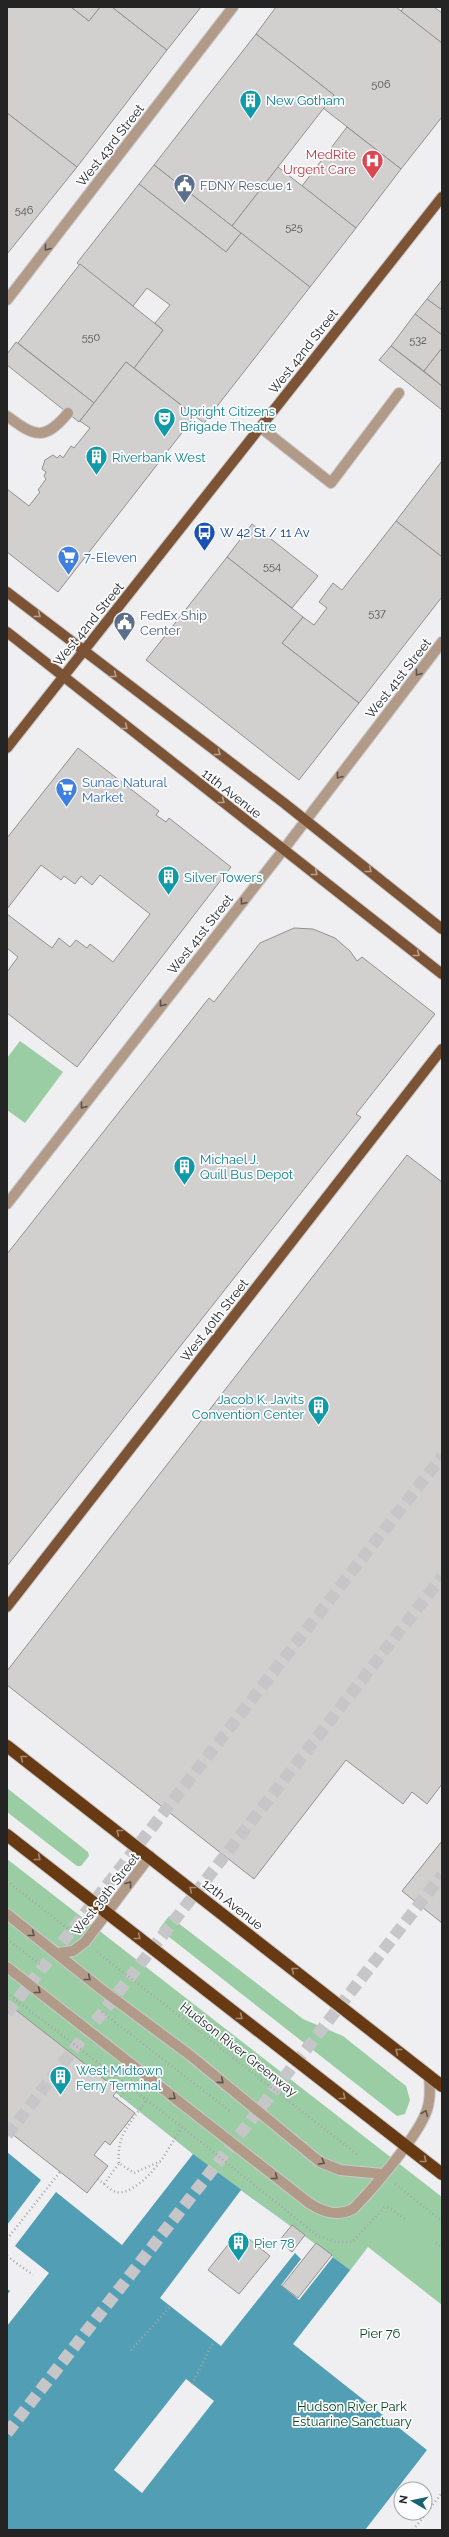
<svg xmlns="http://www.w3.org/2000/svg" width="449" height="2537" viewBox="0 0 449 2537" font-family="Raleway,sans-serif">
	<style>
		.green { fill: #9bcda4; fill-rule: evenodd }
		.water { fill: #529fb5; fill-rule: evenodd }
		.pier { fill: #efeff2; fill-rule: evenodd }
		.building { fill: #d2cfcf; stroke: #939090 }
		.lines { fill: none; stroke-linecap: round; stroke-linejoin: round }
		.highway-tunnel { stroke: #c6c6c9; stroke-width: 12; stroke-dasharray: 12 6; stroke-linecap: butt }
		.minor-casing { stroke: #cacacd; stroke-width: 12 }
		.major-casing { stroke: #cacacd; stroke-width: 12 }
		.highway-casing { stroke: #cacacd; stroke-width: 14 }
		.path { stroke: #a6a6a8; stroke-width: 2.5; stroke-dasharray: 1 3; stroke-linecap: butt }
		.minor { stroke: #b29a89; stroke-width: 10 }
		.major { stroke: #7c5435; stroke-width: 10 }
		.highway { stroke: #683a13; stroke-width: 12 }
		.oneway { stroke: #5d534d }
		.oneway2 { stroke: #b6a090 }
		.oneway3 { stroke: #a38871 }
		.labels { text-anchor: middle; stroke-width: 3.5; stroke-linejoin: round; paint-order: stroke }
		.number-label { font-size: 11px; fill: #504f50 }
		.culture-label { font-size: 13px; fill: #0d838f; stroke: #fcfdff; text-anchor: start }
		.street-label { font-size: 13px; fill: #242425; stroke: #fcfdff }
		.health-label { font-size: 13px; fill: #be3a42; stroke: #fcfdff; text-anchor: end }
		.service-label { font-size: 13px; fill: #4e5e75; stroke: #fcfdff; text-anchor: start }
		.transit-label { font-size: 13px; fill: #164399; stroke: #fcfdff; text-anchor: start }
		.shop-label { font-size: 13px; fill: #366cbe; stroke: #fcfdff; text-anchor: start }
		.park-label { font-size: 13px; fill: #0d4921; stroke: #fcfdff }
	</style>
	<rect width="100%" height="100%" fill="#efeff2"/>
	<g class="green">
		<polygon points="20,1041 63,1072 25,1123 7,1110 7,1058"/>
		<polygon points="7,1788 88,1852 89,1856 81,1866 77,1866 7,1812"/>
		<path d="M 7,1859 L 442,2197 L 442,2530 L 151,2530 L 333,2257 L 217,2172 L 7,2449 ZM 401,2489 L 425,2489 L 425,2513 L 401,2513 Z"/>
		<polygon points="169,1916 303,2019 343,2036 406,2086 410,2100 405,2114 397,2116 159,1929"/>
	</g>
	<path class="water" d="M 7,2006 L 193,2154 L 350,2270 L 367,2249 L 442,2307 L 442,2530 L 7,2530 ZM 401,2489 L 425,2489 L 425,2513 L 401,2513 Z"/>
	<g class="pier">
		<polygon points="7,2006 193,2154 122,2245 56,2192 15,2246 49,2273 7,2326 7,2295 10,2291 7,2289 7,2225 41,2180 7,2152"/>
		<polygon points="241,2190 333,2257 299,2300 281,2285 301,2259 295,2253 221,2346 160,2298"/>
		<path d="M 368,2247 L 442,2305 L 442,2530 L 365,2530 L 427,2450 L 293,2344 ZM 401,2489 L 425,2489 L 425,2513 L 401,2513 Z"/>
		<polygon points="186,2379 214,2401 142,2493 114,2470"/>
	</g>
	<g class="building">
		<polygon points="7,7 71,7 89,21 100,7 112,7 167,50 77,167 7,113"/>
		<polygon points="71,7 100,7 89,21"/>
		<polygon points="112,7 201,7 167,50"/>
		<polygon points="276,7 396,7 442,43 442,117 401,169 323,108 334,95 256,34"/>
		<polygon points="404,7 434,7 442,13 442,43 401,11"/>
		<polygon points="256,34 334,95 232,226 154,165"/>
		<polygon points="7,113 77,167 7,254"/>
		<polygon points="347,127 401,169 356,228 302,186"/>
		<polygon points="154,165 241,233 226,252 139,184"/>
		<polygon points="278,167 356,228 310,287 232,226"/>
		<polygon points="139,184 226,252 241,233 310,287 204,423 134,368 163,330 155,323 170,305 147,288 133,306 77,263"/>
		<polygon points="80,264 163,330 134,368 126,362 94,403 18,343"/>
		<polygon points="442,280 442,310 427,299"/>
		<polygon points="427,299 442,310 442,335 415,314"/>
		<polygon points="415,314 442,335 442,348 424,371 391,346"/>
		<polygon points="16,342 94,403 79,422 7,365 7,354"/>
		<polygon points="391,346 442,386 442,410 379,360"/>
		<polygon points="442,348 442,386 424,371"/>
		<polygon points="126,362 195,416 58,592 7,552 7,489 29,506 40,492 38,490 46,479 44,476 46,472 42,469 45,460 53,455 57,458 60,455 63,458 71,446 74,448 90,428 80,421"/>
		<polygon points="442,461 442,557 396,521"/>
		<polygon points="396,521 442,557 442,597 359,703 282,643 303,617 314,625 327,608 319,602 333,583 342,590"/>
		<polygon points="252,524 318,576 292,608 227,557"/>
		<polygon points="227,557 303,617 282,643 359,703 299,780 146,660"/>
		<polygon points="78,748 159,811 156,815 166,822 169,818 231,867 77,1067 7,1013 7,972 18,957 7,948 7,914 52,948 59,938 70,947 76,940 87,948 90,944 113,962 150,914 100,875 92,885 81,876 75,884 64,876 61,880 41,865 7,909 7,838"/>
		<polygon points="294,928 313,929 335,938 350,951 357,961 362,957 435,1014 356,1114 361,1117 7,1566 7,1254 209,998 214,1002 260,943"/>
		<polygon points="407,1155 442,1182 442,1784 427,1804 412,1792 403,1804 346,1760 254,1879 7,1685 7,1671"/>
		<polygon points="442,1841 442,1923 402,1891"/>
		<polygon points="7,2003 118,2090 113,2096 135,2113 110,2145 105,2141 94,2155 108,2166 87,2193 7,2130"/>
		<polygon points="292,2225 305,2235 292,2252 279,2241"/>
		<polygon points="239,2231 270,2256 239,2294 208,2270"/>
		<polygon points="316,2243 332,2255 298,2298 282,2286"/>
	</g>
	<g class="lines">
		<g class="highway-tunnel">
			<polyline points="7,2013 442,1456"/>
			<polyline points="7,2135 442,1577"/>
			<polyline points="7,2433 442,1875"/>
		</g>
		<defs>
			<g id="minor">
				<polyline points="7,300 233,7"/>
				<path d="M 7,416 C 34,436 44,442 68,413"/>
				<polyline points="260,427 331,483 399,393"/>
				<polyline points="7,1204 284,849 442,642"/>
				<polyline points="7,1914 101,1989 191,2056 320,2162 340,2170 383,2174"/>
				<polyline points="58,1953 73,1951 85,1942 150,1856"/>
				<path d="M 7,1967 L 309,2203 C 323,2212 337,2217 353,2209 C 373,2189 414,2140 425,2115 C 431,2102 430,2089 429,2075"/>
			</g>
			<g id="major">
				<polyline points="7,592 284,803 442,929"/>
				<polyline points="7,632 442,974"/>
				<polyline points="7,748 442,197"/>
				<polyline points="7,1607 442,1049"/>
			</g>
			<g id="highway">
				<polyline points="7,1746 442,2086"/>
				<polyline points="7,1835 442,2174"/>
			</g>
		</defs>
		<use href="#minor" class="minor-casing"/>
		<use href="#major" class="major-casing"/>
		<use href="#highway" class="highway-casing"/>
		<g class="path">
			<polyline points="7,1881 73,1933"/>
			<polyline points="7,1939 42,1966"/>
			<polyline points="97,1952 358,2155"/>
			<polyline points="7,1993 182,2127 318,2236 336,2242 352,2242 385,2207 391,2209 407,2220"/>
			<polyline points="102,2012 231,2112"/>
			<polyline points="117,2099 131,2088"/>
			<path d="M 119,2163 C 116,2135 131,2122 147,2100"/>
			<path d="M 98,2179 C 103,2183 110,2190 116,2192 C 130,2196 152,2173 159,2163"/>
			<polyline points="104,2184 119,2163 134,2173 161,2161 182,2127"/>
			<polyline points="395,2184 442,2221"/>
			<polyline points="7,2239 60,2172"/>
			<polyline points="436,2243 442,2247"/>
			<polyline points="7,2256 33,2275"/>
			<polyline points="131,2350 171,2306"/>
			<polyline points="192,2384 214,2341"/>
			<polyline points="413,2530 442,2493"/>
		</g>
		<use href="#minor" class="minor"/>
		<use href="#major" class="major"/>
		<use href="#highway" class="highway"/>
	</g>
	<defs><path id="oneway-chevron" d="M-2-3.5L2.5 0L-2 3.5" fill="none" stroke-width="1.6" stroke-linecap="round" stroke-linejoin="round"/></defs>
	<g class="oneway">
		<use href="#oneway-chevron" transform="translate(47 248) rotate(128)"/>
		<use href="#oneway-chevron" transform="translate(418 673) rotate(128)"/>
		<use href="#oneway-chevron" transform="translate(339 776) rotate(128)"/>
		<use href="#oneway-chevron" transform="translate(243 902) rotate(128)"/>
		<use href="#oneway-chevron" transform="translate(162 1004) rotate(128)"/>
		<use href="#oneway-chevron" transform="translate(83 1106) rotate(128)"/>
		<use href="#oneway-chevron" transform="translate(129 1884) rotate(-53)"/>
		<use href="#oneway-chevron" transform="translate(32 1934) rotate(38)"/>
		<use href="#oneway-chevron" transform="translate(88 1978) rotate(39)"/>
		<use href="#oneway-chevron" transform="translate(38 1991) rotate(38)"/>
		<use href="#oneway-chevron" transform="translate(221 2081) rotate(40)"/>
		<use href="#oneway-chevron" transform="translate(173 2097) rotate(38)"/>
		<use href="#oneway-chevron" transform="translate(425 2113) rotate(-68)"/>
		<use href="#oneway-chevron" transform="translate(322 2162) rotate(30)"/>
		<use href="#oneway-chevron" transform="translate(275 2177) rotate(38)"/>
	</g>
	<g class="oneway2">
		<use href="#oneway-chevron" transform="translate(38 615) rotate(38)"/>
		<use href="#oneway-chevron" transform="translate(114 675) rotate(38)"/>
		<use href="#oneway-chevron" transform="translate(125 727) rotate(38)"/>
		<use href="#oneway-chevron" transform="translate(218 753) rotate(37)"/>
		<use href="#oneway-chevron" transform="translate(222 801) rotate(38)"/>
		<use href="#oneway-chevron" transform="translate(369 870) rotate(39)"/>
		<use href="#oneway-chevron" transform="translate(315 873) rotate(38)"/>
		<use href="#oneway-chevron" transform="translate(417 954) rotate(38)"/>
	</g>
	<g class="oneway3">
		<use href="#oneway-chevron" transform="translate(23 1758) rotate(-142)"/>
		<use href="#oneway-chevron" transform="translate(119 1832) rotate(-142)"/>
		<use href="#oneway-chevron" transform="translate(38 1858) rotate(38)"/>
		<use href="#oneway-chevron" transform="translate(192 1889) rotate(-141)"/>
		<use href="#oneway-chevron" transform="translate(138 1937) rotate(39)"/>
		<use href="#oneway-chevron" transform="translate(294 1970) rotate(-142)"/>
		<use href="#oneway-chevron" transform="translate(240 2017) rotate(38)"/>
		<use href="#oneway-chevron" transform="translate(398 2051) rotate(-142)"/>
		<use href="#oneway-chevron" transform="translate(343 2097) rotate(38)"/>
		<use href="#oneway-chevron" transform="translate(424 2160) rotate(38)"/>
	</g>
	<defs>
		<symbol id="building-pin" viewBox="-11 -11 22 30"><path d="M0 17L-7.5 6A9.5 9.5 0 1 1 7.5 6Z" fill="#0f9aa8" stroke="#fcfdff"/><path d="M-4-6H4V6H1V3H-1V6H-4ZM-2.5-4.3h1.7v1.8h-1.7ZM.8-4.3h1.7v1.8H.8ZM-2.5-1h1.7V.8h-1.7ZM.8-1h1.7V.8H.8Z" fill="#fff"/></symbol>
		<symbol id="hospital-pin" viewBox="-11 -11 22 30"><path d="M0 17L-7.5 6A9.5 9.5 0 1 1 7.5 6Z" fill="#e0444e" stroke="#fcfdff"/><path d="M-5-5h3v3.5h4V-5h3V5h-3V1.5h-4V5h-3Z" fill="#fff"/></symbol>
		<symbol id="civic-pin" viewBox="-11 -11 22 30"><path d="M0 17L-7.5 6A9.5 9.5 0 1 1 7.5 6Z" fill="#5c6f8a" stroke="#fcfdff"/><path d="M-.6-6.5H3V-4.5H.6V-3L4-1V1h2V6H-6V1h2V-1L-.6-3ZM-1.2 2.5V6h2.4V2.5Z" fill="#fff"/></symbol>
		<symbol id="theatre-pin" viewBox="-11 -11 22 30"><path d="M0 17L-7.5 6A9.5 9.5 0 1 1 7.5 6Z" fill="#0f9aa8" stroke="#fcfdff"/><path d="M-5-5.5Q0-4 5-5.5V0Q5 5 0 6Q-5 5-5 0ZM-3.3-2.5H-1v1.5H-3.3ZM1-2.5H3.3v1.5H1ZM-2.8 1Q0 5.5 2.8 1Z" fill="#fff"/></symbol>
		<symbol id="bus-pin" viewBox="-11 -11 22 30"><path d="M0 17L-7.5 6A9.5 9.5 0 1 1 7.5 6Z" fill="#1a4fb4" stroke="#fcfdff"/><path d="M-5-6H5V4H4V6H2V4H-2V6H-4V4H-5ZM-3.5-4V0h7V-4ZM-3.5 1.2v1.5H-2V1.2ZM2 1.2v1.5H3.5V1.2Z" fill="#fff"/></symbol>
		<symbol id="supermarket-pin" viewBox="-11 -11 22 30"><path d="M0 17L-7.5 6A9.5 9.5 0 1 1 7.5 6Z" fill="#3f7fe0" stroke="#fcfdff"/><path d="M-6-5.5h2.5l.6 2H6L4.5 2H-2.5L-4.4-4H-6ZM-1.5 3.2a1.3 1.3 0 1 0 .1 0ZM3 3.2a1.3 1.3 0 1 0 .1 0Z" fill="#fff"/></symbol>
	</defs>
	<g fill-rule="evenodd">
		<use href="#building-pin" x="238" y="88" width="25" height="34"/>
		<use href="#hospital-pin" x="360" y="148" width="25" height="34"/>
		<use href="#civic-pin" x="172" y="172" width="25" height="34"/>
		<use href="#theatre-pin" x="152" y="406" width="25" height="34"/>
		<use href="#building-pin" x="84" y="444" width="25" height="34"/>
		<use href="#bus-pin" x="192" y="520" width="25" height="34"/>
		<use href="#supermarket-pin" x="56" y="544" width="25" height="34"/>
		<use href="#civic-pin" x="112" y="610" width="25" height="34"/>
		<use href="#supermarket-pin" x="54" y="776" width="25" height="34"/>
		<use href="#building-pin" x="156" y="864" width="25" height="34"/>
		<use href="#building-pin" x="172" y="1154" width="25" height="34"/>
		<use href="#building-pin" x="306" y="1394" width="25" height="34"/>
		<use href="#building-pin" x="48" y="2064" width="25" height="34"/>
		<use href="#building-pin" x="226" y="2230" width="25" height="34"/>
	</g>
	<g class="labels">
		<g class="number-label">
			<text x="381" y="88">506</text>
			<text x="24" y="214">546</text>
			<text x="294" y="231">525</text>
			<text x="91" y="341">550</text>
			<text x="418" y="344">532</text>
			<text x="272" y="570">554</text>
			<text x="377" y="617">537</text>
		</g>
		<g class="culture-label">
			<text x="266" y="105">New Gotham</text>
			<text x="180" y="416">Upright Citizens<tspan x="180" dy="15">Brigade Theatre</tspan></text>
			<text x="112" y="462">Riverbank West</text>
			<text x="184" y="882">Silver Towers</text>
			<text x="200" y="1164">Michael J.<tspan x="200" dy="15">Quill Bus Depot</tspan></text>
			<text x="304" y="1404" text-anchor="end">Jacob K. Javits<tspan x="304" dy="15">Convention Center</tspan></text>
			<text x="76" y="2075">West Midtown<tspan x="76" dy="15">Ferry Terminal</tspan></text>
			<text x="254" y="2248">Pier 78</text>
		</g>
		<g class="street-label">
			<text transform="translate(110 145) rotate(-52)" y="5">West 43rd Street</text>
			<text transform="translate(303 351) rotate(-52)" y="5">West 42nd Street</text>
			<text transform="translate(88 624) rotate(-51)" y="5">West 42nd Street</text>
			<text transform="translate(398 678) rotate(-52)" y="5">West 41st Street</text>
			<text transform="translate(232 793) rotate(38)" y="5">11th Avenue</text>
			<text transform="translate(200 934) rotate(-52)" y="5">West 41st Street</text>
			<text transform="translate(214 1320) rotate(-52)" y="5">West 40th Street</text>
			<text transform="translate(105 1894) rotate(-52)" y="5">West 39th Street</text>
			<text transform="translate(233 1904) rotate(38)" y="5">12th Avenue</text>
			<text transform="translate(239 2049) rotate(38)" y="5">Hudson River Greenway</text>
		</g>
		<g class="health-label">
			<text x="356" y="159">MedRite<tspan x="356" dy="15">Urgent Care</tspan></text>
		</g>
		<g class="service-label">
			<text x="200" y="190">FDNY Rescue 1</text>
			<text x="140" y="620">FedEx Ship<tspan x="140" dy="15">Center</tspan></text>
		</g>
		<g class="transit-label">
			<text x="220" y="537">W 42 St / 11 Av</text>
		</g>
		<g class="shop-label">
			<text x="84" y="562">7-Eleven</text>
			<text x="82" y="787">Sunac Natural<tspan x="82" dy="15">Market</tspan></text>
		</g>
		<g class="park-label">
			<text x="380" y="2338">Pier 76</text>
			<text x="352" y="2411">Hudson River Park<tspan x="352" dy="15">Estuarine Sanctuary</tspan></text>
		</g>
	</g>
	<rect width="449" height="2537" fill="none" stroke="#242425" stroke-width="16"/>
	<g transform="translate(413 2501) rotate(279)"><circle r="19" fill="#fcfdff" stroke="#a6a6a8"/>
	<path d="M0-3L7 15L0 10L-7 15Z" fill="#1a6171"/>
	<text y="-6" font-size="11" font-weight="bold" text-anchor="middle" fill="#242425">N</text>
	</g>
</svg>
